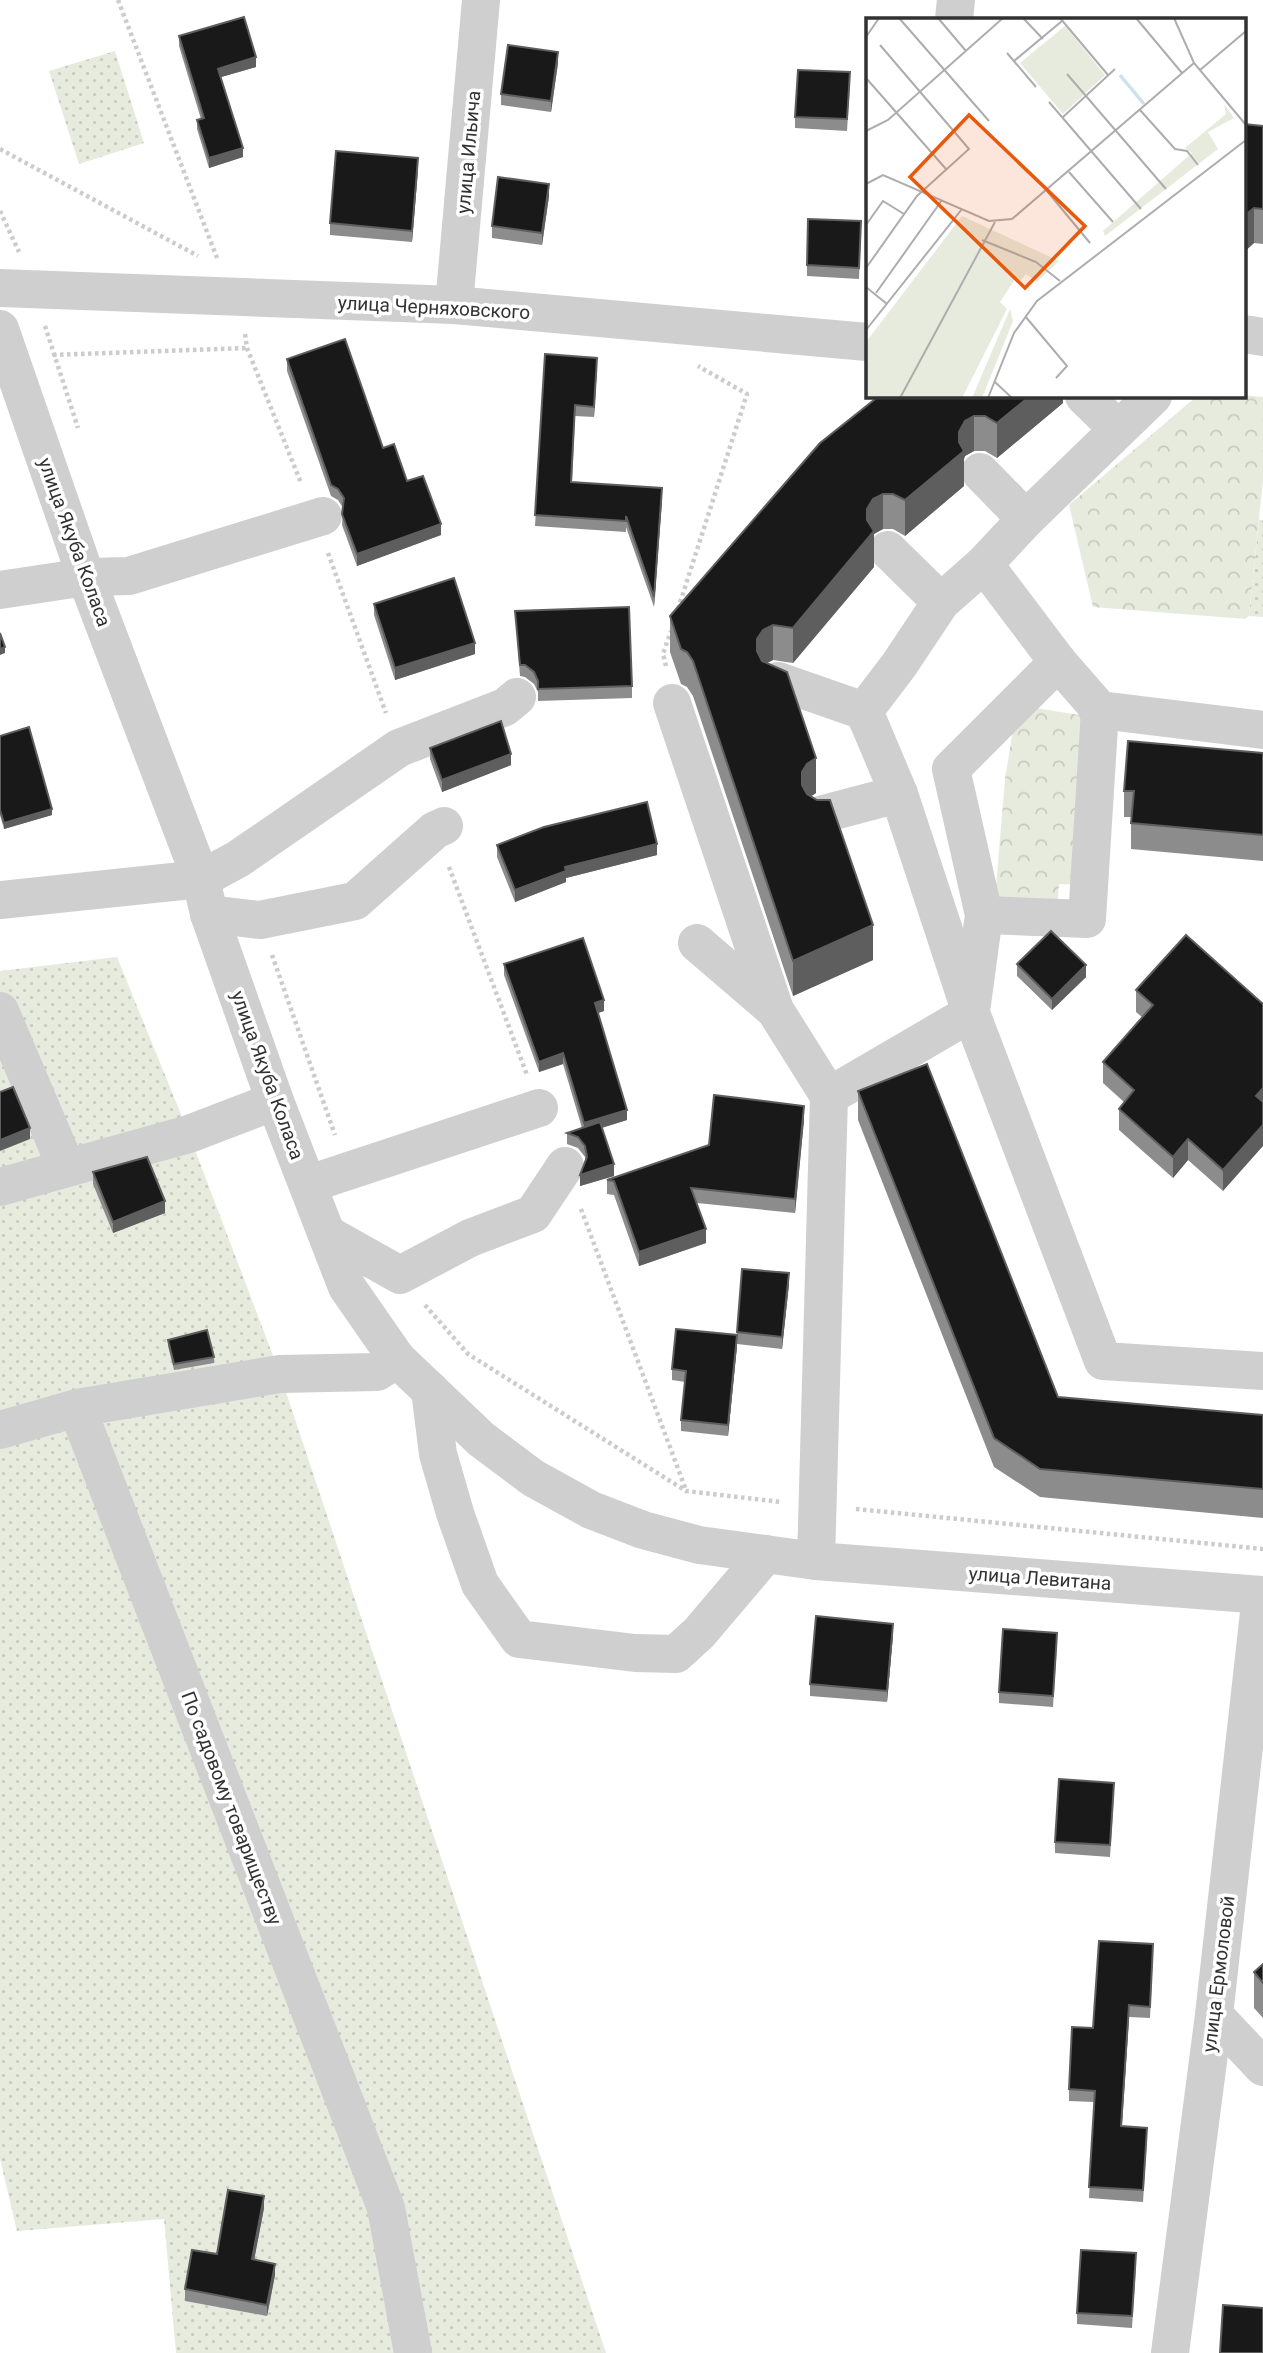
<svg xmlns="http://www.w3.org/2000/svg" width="1263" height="2353" viewBox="0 0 1263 2353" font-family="Roboto,sans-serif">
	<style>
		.grass { fill: url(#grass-dots) }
		.forest { fill: url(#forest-crowns) }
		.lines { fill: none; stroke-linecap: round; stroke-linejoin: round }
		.path { stroke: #ccc; stroke-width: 4.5; stroke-dasharray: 3.5 3.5; stroke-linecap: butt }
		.minor { stroke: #cfcfcf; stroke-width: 38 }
		.wall { fill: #8c8c8c }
		.shaded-wall { fill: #5e5e5e }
		.building { fill: #191919; stroke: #5e5e5e; stroke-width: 2 }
		.labels { text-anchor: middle; stroke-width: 7; stroke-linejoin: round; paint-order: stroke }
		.street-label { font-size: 19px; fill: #323232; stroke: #fff }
		.inset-river { fill: none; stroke: #cbe2eb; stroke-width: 3.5 }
		.inset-road { fill: none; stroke: #adadad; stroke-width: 2 }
		.view { fill: #e8590c; fill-opacity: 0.15; stroke: #e8590c; stroke-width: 3.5 }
		.inset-edge { fill: none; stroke: #323232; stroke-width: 3.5 }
	</style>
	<defs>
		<pattern id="grass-dots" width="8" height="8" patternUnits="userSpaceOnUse" patternTransform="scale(1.75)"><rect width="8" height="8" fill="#e7ebde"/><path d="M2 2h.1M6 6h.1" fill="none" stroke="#c7cabf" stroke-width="1.8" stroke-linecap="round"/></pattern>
		<pattern id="forest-crowns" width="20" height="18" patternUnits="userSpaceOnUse" patternTransform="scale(1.75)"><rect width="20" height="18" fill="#e7ebde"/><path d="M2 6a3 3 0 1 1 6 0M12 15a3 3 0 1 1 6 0" fill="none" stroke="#c7cabf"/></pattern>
	</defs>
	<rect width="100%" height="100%" fill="#fff"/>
	<g class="grass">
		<polygon points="115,51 144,143 79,164 49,71"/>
		<polygon points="1259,520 1263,520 1263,617 1249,616"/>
		<polygon points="117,957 189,1134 280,1374 606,2353 176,2353 164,2219 17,2231 0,2159 0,971"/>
	</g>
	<g class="forest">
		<polygon points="1244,395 1263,397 1263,480 1249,616 1245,619 1093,607 1069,505 1197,396"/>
		<polygon points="1017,705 1092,717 1082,885 1059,884 1057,910 994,910 1005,779"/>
	</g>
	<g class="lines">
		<g class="path">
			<polyline points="118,0 217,258"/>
			<polyline points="0,149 198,256"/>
			<polyline points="0,211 19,252"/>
			<polyline points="45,326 78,428"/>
			<polyline points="245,334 247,348 301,483"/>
			<polyline points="53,355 247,348"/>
			<polyline points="328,553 386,713"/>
			<polyline points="678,609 747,394 698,366"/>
			<polyline points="666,666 663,654 671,631"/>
			<polyline points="449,867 527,1075"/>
			<polyline points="272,955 335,1135"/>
			<polyline points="581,1209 686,1490"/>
			<polyline points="425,1305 468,1354 686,1491 781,1502"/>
			<polyline points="856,1509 1263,1549"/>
		</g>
		<g class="minor">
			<polyline points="954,19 956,0"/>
			<polyline points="0,288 454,305 867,342"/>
			<polyline points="454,305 481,0"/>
			<polyline points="0,329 86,577 201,879 209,914 275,1101 347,1287 397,1359 481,1439 533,1478 591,1510 643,1530 699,1545 816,1561 1263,1595"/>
			<polyline points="1244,334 1263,337"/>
			<polyline points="1084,396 1118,429"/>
			<polyline points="1153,396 1026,519 984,564 941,602 899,665 864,711 899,794 971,1013 1103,1361 1263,1371"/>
			<polyline points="980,472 1026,519"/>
			<polyline points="888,550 941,602"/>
			<polyline points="984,564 1058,662 1100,710 1263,730"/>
			<polyline points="0,590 86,577 129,576 323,516"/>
			<polyline points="778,681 864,711"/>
			<polyline points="672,703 775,1010 829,1096"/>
			<polyline points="823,814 899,794"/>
			<polyline points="0,900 201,879 238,859 399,748 505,707 517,697"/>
			<polyline points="209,914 260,920 355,901 435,830 444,826"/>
			<polyline points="984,915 1087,919 1100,710"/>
			<polyline points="697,943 775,1010"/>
			<polyline points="972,1004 984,915 951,769 1058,662"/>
			<polyline points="0,1011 66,1167"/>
			<polyline points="309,1184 539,1108"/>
			<polyline points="0,1187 189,1134 275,1101"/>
			<polyline points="327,1234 400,1275 470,1238 533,1214 565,1166"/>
			<polyline points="430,1390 438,1454 455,1513 480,1584 519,1639 635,1653 676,1654 699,1633 766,1554"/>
			<polyline points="77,1408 386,2208 413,2353"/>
			<polyline points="0,1430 77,1408 280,1374 377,1372 397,1359"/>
			<polyline points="816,1561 829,1096 971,1013"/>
			<polyline points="1214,2015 1263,2067"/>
			<polyline points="1170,2353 1214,2015 1261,1595"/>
		</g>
	</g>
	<g class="wall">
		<polygon points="179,36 256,67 221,77 243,157 209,168 197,129 197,120 201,119 179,46"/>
		<polygon points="558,63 551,112 501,105 501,94"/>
		<polygon points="850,84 847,131 795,128 795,117"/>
		<polygon points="1263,126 1263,244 1254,243 1244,252"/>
		<polygon points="418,169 412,242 330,235 330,223"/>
		<polygon points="549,196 542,245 492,238 492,226"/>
		<polygon points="861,232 859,279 807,276 807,265"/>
		<polygon points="545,354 597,368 594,417 575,416 572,483 662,499 654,607 626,527 626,532 535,526"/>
		<polygon points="287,359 383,448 407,481 441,535 357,566 342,525 343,508 338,500 331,496 287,371"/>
		<polygon points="1063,396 1063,403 997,458 985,451 974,451 965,456 964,459 964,486 905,536 893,529 883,529 874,534 874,567 793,663 773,660 767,663 816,793 811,796 873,960 793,996 693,696 687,687 681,684 670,652 670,616 820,443"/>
		<polygon points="374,604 475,654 395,680 374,615"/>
		<polygon points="515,611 632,686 632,698 538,701 538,692 534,684 525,677 520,676"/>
		<polygon points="0,736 52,815 4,829 0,815"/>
		<polygon points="430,748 511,765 442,792 430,759"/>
		<polygon points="1263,753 1263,861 1131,849 1131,817 1124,817 1124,791"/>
		<polygon points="497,845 657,855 566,878 566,882 515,902 497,857"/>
		<polygon points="504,964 604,1011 598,1013 627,1120 602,1128 614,1176 580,1186 585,1160 585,1157 578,1148 567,1144 567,1133 582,1128 563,1064 539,1072 504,975"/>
		<polygon points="1017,964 1086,977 1052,1010 1017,976"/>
		<polygon points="1136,990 1263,1004 1223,1191 1188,1160 1173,1178 1119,1130 1119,1109 1124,1102 1103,1083 1103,1062 1142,1017 1136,1012"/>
		<polygon points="858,1091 1058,1397 1263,1415 1263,1518 1040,1497 994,1467 858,1120"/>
		<polygon points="804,1120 795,1213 697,1203 706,1243 639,1266 614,1195 607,1194 607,1180"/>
		<polygon points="93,1172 165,1213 113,1233 93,1184"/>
		<polygon points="742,1269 789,1284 782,1349 737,1344 728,1436 681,1431 681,1420 685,1382 672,1380 672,1369 737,1335"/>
		<polygon points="168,1340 214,1357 214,1363 174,1370 168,1346"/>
		<polygon points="893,1635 887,1702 810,1696 810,1684"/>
		<polygon points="1057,1644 1053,1707 999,1703 999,1692"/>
		<polygon points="1114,1794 1110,1857 1055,1853 1055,1842"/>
		<polygon points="1153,1955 1150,2018 1129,2017 1122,2126 1147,2139 1143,2202 1089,2198 1094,2102 1069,2101 1069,2089 1093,2028"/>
		<polygon points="1263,1964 1263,2018 1254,2008 1254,1972"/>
		<polygon points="264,2208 254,2260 275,2275 267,2316 185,2301 185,2289 217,2254"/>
		<polygon points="1136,2265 1132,2328 1077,2324 1077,2313"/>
	</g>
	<g class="shaded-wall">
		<polygon points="558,52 558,63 551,112 551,101"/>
		<polygon points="256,57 256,67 218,78 218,69"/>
		<polygon points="243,148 243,157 209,168 209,158"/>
		<polygon points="418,158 418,169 412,242 412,231"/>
		<polygon points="549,184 549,196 542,245 542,233"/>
		<polygon points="1254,208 1254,243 1244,252 1244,216"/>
		<polygon points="597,358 597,368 594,417 594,407"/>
		<polygon points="1030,396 1063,396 1063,403 997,458 997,423"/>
		<polygon points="974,416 974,451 965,456 964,459 964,486 905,536 905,500 959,432 965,421"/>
		<polygon points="662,488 662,499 654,607 654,597"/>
		<polygon points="883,494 883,529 874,534 874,567 793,663 793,628 873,499"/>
		<polygon points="441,524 441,535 357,566 357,554"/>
		<polygon points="773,625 773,660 763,665 757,651 757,639 763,630"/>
		<polygon points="475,643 475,654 395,680 395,668"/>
		<polygon points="5,647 5,653 0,655 0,649"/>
		<polygon points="511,754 511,765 442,792 442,780"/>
		<polygon points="816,758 816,793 807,799 802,808 802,772 807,764"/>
		<polygon points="52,809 52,815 4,829 4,823"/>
		<polygon points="657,844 657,855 566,878 566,882 515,902 515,890 565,867"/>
		<polygon points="873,925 873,960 793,996 793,961"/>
		<polygon points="1086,965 1086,977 1052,1010 1052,999"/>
		<polygon points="604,1000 604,1011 595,1014 595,1003"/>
		<polygon points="563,1053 563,1064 539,1072 539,1062"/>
		<polygon points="1263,1088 1263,1109 1256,1096"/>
		<polygon points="804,1106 804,1120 795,1213 795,1199"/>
		<polygon points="627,1110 627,1120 584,1133 584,1123"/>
		<polygon points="1263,1125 1263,1146 1223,1191 1223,1170"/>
		<polygon points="30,1128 30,1139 0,1151 0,1140"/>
		<polygon points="1188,1139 1188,1160 1173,1178 1173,1157"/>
		<polygon points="614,1164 614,1176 580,1186 580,1175"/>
		<polygon points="165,1201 165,1213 113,1233 113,1222"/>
		<polygon points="706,1229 706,1243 639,1266 639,1252"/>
		<polygon points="789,1273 789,1284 782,1349 782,1337"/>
		<polygon points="737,1335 737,1347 728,1436 728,1425"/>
		<polygon points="893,1624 893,1635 887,1702 887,1691"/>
		<polygon points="1129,2005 1129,2017 1121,2137 1121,2126"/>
		<polygon points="264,2196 264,2208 252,2271 252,2259"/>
		<polygon points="275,2264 275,2275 267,2316 267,2305"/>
	</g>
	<g class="building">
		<polygon points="244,17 256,57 218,69 243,148 209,158 197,120 204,118 179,36"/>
		<polygon points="508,45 558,52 551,101 501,94"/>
		<polygon points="798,70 850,72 847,119 795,117"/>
		<polygon points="1244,124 1263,126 1263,209 1254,208 1244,216"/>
		<polygon points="336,151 418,158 412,231 330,223"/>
		<polygon points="498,177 549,184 542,233 492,226"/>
		<polygon points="808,219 861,221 859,268 807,265"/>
		<polygon points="345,339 383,448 394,444 407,481 423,476 441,524 357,554 342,514 344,498 338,489 331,485 287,359"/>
		<polygon points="545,354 597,358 594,407 575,405 571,482 662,488 654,597 626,516 626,521 535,515"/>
		<polygon points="879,396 1030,396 997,423 985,416 974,416 965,421 959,432 959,442 964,451 905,500 893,494 883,494 873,499 867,509 867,520 874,531 793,628 773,625 763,630 757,639 757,651 762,661 787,672 816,758 807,764 802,772 802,785 807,794 817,800 830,800 873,925 793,961 693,661 687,652 681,649 670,616 820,443"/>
		<polygon points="454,578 475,643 395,668 374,604"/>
		<polygon points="629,607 632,686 538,689 538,681 534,672 525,665 520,665 515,611"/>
		<polygon points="0,633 5,647 0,649"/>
		<polygon points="501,721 511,754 442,780 430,748"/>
		<polygon points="29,727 52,809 4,823 0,810 0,736"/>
		<polygon points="1128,741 1263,753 1263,835 1131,823 1134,791 1124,791"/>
		<polygon points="647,802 657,844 565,867 566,871 515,890 497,845 544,827"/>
		<polygon points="1051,931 1086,965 1052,999 1017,964"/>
		<polygon points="1186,935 1263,1004 1263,1088 1256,1096 1263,1102 1263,1125 1223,1170 1188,1139 1173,1157 1119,1109 1134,1090 1103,1062 1153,1005 1136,990"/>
		<polygon points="583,938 604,1000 595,1003 627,1110 584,1123 563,1053 539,1062 504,964"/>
		<polygon points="927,1064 1058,1397 1263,1415 1263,1489 1040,1469 994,1438 858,1091"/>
		<polygon points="13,1087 30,1128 0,1140 0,1092"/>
		<polygon points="714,1095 804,1106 795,1199 691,1188 706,1229 639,1252 614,1181 607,1180 709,1145"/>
		<polygon points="600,1122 614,1164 580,1175 587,1157 585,1146 578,1137 567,1133"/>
		<polygon points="147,1157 165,1201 113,1222 93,1172"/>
		<polygon points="742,1269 789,1273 782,1337 737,1332"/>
		<polygon points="676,1329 737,1335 728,1425 681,1420 686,1371 672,1369"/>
		<polygon points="207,1330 214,1357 174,1364 168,1340"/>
		<polygon points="816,1616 893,1624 887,1691 810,1684"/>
		<polygon points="1003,1629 1057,1633 1053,1696 999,1692"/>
		<polygon points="1059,1779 1114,1783 1110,1845 1055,1842"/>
		<polygon points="1099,1941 1153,1944 1150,2007 1129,2005 1121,2126 1147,2128 1143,2190 1089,2187 1095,2091 1069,2089 1072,2027 1093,2028"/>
		<polygon points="1263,1964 1263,1983 1254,1972"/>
		<polygon points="228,2190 264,2196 252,2259 275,2264 267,2305 185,2289 192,2250 217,2254"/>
		<polygon points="1081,2250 1136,2253 1132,2316 1077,2313"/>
		<polygon points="1223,2305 1263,2308 1263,2353 1220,2353"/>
	</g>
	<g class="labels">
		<g class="street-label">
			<text transform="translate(468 152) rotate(-85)" y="7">улица Ильича</text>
			<text transform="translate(434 307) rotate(3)" y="7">улица Черняховского</text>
			<text transform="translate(75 542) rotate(70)" y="7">улица Якуба Коласа</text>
			<text transform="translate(268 1075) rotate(70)" y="7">улица Якуба Коласа</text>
			<text transform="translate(1040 1578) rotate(4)" y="7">улица Левитана</text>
			<text transform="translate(232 1808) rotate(69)" y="7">По садовому товариществу</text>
			<text transform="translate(1218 1974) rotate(-83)" y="7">улица Ермоловой</text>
		</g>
	</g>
	<g transform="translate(866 18)">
		<rect width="380" height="380" fill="#fff"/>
		<path d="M 96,198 L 193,243 L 171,264 L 160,256 L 154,263 L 149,261 L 134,284 L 141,291 L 96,380 L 0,380 L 0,324 Z" fill="#e7ebde"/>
		<path d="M 358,86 L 368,100 L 342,114 L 352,131 L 239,218 L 237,213 L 326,135 L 319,130 L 360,96 ZM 144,291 L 147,303 L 116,380 L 106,380 Z" fill="#e7ebde"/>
		<path d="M 199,8 L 239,57 L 197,96 L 154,45 Z" fill="#e7ebde"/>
		<path class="inset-river" d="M 254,57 L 278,86"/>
		<path class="inset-road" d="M 33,0 L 123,103M 72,0 L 100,33M 157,0 L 177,21M 194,0 L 242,57M 270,0 L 316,55M 308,0 L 328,45 L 380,107M 0,19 L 13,0M 141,35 L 170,69M 148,43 L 196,3M 334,52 L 380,13M 201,56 L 300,171M 0,60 L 80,151M 183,84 L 275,191M 274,92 L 309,131 L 321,133 L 332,147M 197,99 L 249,51M 0,113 L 22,102 L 137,0M 203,154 L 247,204M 0,166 L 17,157 L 123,203 L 146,201 L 328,45M 181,173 L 224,225M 0,207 L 17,183 L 38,196M 116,222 L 170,244 L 194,263M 0,250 L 51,178 L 103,131 L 14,27M 0,269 L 21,286M 10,275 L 76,182M 159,298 L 201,348 L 190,360M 0,312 L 96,191M 129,364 L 146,380M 34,380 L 129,204M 122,380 L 148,315 L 171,283 L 380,122"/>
		<path class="view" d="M 103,97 L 219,208 L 159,270 L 44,159 Z"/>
		<rect width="380" height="380" class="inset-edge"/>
	</g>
</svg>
